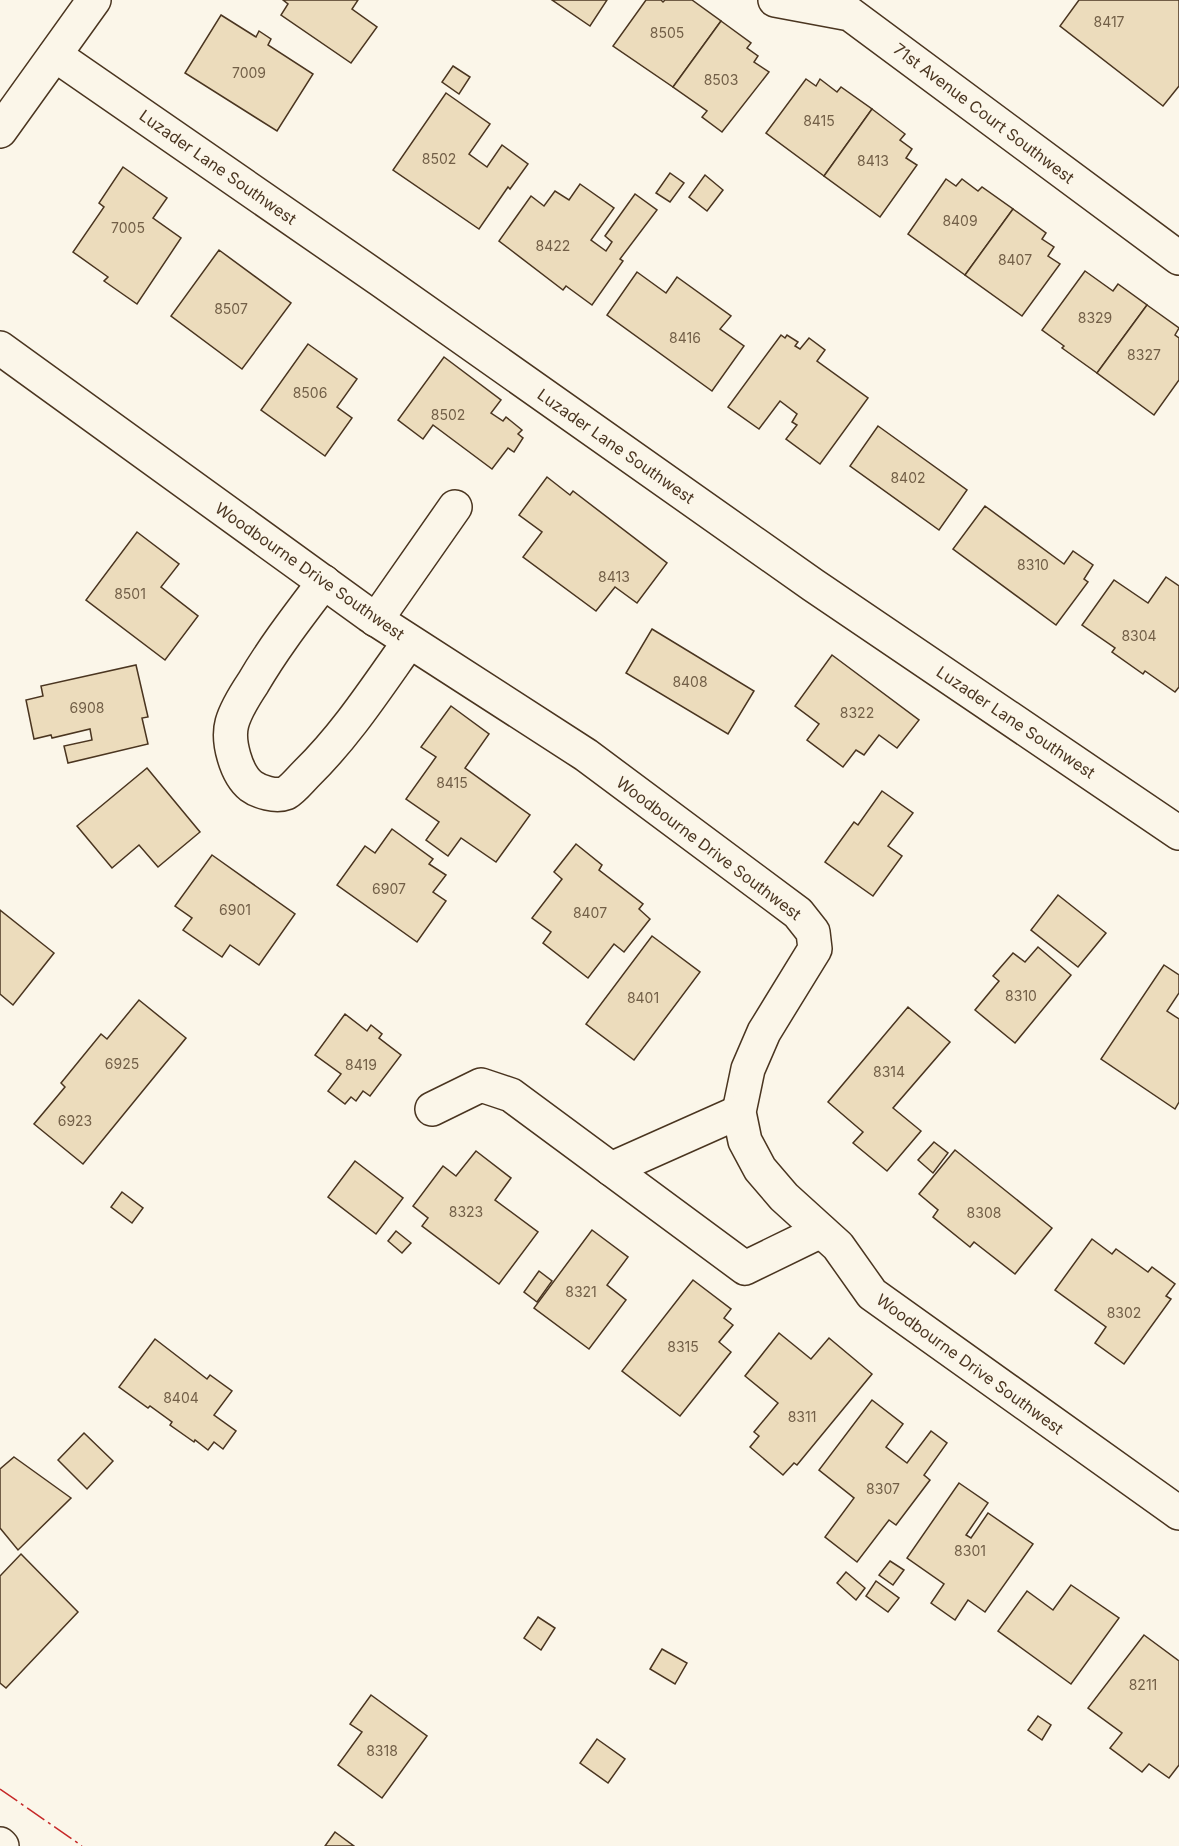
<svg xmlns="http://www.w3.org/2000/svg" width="1179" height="1846" viewBox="0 0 1179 1846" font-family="Inter,sans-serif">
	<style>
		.building { fill: #ecdcbc; stroke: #4a3520; stroke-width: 1.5 }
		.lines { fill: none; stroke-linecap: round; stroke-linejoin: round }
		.minor-casing { stroke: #4a3520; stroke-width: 36 }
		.minor { stroke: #fbf6e9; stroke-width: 33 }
		.power { stroke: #c62828; stroke-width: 1.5; stroke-dasharray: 21 4.5 3 4.5; stroke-linecap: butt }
		.labels { text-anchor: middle; stroke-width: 4.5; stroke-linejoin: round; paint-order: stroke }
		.number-label { font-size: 14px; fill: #725f47 }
		.street-label { font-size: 16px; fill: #4a3520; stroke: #fbf6e9 }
	</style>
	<rect width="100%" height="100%" fill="#fbf6e9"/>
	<g class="building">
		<polygon points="283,0 358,0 352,9 377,27 351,63 281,15 288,4"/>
		<polygon points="552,0 607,0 590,26"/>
		<polygon points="646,0 661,0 663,2 665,0 692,0 721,21 673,87 613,46"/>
		<polygon points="1079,0 1179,0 1179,86 1163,106 1060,26"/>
		<polygon points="221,15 256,37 259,31 271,39 268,45 313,74 277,131 185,73"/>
		<polygon points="721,21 751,43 747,48 758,56 754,62 769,72 722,132 702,117 707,111 673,87"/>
		<polygon points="453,66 470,77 459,94 442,82"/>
		<polygon points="806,79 816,86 820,79 837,92 841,87 872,109 824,176 766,133"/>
		<polygon points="446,93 490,124 469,154 487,167 502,145 528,164 510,189 508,187 479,229 393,170"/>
		<polygon points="872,109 905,134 900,140 912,149 906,158 917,165 880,217 824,176"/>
		<polygon points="123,167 167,198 153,218 181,238 137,304 104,281 108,277 73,252 104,207 99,203"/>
		<polygon points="670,173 684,183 670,202 656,193"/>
		<polygon points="705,175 723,190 707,211 689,197"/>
		<polygon points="946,179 956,186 962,179 978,191 982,187 1013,209 965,275 908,234"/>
		<polygon points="580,184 614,208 591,240 606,251 612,242 605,236 635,194 657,210 620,259 623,261 592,305 566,286 563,290 499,241 531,196 544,206 555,191 569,200"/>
		<polygon points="1013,209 1046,233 1042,239 1054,247 1048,256 1060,264 1022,316 965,275"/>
		<polygon points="219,250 291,303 242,369 171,316"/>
		<polygon points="1085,271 1113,291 1118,284 1147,305 1097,373 1062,348 1064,346 1042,330"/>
		<polygon points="637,272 666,293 677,277 731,316 720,329 744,346 712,391 607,315"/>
		<polygon points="1147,305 1179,328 1175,335 1179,338 1179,380 1154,415 1097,373"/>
		<polygon points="781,335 785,338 787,335 798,342 795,346 800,349 809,338 825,350 817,361 868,398 820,464 786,439 797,425 792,422 797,414 780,401 759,429 728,407"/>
		<polygon points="308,344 357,379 337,407 352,418 325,456 261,410"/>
		<polygon points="444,357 501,400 491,413 503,421 506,417 522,430 518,434 523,438 514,452 508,448 492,469 433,425 423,439 398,420"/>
		<polygon points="878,426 967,490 939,530 850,466"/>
		<polygon points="547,477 570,495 573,491 667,563 637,603 615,587 596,611 523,557 542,532 519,515"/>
		<polygon points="985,506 1064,564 1073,551 1093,565 1084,579 1088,582 1056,625 953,549"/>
		<polygon points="137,532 179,564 161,587 198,616 165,660 86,600"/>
		<polygon points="1166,577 1179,586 1179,687 1175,692 1145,671 1143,674 1112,652 1115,648 1082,625 1114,580 1148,603"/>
		<polygon points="652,629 754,691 728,734 626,673"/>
		<polygon points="832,655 919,720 897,748 879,735 864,755 856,750 843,767 807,740 819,724 795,706"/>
		<polygon points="136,665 148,717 142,718 148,744 68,763 64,746 92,740 90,729 52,738 51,735 34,739 26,700 43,696 41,686"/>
		<polygon points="451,706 489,734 465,768 530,815 496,862 461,838 448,856 426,840 439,822 406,799 436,757 421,747"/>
		<polygon points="147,768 200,832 158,867 139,845 112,868 77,826"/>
		<polygon points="882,791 913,813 888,846 902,856 873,896 825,862 854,822 858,825"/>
		<polygon points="392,829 433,859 429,864 446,875 433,892 446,901 417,942 337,885 365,846 375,853"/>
		<polygon points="576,844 602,865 599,870 643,904 639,909 650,919 624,952 614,944 588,978 543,943 551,932 532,918 562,879 554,872"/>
		<polygon points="212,855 295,914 259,965 230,945 222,957 183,930 192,918 175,906"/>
		<polygon points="1058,895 1106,933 1078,967 1031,930"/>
		<polygon points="0,910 54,953 13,1005 0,994"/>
		<polygon points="652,936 700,972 634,1060 586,1024"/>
		<polygon points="1038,947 1071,975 1015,1043 975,1010 999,981 993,976 1013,953 1025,962"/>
		<polygon points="1164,965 1179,975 1179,993 1167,1011 1179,1019 1179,1102 1175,1109 1101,1059"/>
		<polygon points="139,1000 186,1038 83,1164 34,1124 65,1087 61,1083 101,1034 107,1039"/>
		<polygon points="908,1007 950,1042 893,1108 921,1131 887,1171 853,1143 863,1132 828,1102"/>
		<polygon points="345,1014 367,1031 371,1025 382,1034 379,1038 401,1055 370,1096 363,1091 356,1101 351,1097 345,1104 328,1091 341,1074 315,1055"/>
		<polygon points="934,1142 948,1153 933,1173 918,1160"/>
		<polygon points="955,1150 1052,1228 1015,1274 974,1242 970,1247 933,1217 938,1210 919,1194"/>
		<polygon points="476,1151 511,1178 495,1200 538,1232 499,1284 422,1226 428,1218 413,1206 443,1166 456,1176"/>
		<polygon points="355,1161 403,1198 376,1234 328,1197"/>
		<polygon points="122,1192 143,1208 132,1223 111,1207"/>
		<polygon points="592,1230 628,1257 607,1285 626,1300 589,1349 534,1308"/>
		<polygon points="396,1231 411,1243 402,1253 388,1241"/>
		<polygon points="1092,1239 1112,1254 1116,1249 1148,1272 1152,1267 1175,1284 1166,1296 1171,1299 1124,1364 1095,1343 1106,1327 1055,1290"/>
		<polygon points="539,1271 552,1281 537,1302 524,1292"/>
		<polygon points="693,1280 731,1309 724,1318 733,1325 719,1342 731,1352 680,1416 622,1371"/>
		<polygon points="779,1333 811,1359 829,1338 872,1374 797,1465 794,1463 783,1475 750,1447 759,1436 754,1432 778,1403 745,1376"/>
		<polygon points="155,1339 207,1379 210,1375 232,1391 214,1415 236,1431 223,1449 214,1442 208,1450 195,1440 194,1442 170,1425 172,1422 150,1406 148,1408 119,1387"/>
		<polygon points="872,1400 903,1424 886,1447 907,1463 931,1431 947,1443 924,1475 930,1480 896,1525 889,1520 857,1562 825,1537 854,1498 819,1470"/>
		<polygon points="84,1433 113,1461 87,1489 58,1460"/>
		<polygon points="14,1457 71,1498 18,1550 0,1528 0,1469"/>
		<polygon points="959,1483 988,1503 966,1535 971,1538 988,1513 1033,1544 985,1612 968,1600 955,1620 931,1603 944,1584 907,1558"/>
		<polygon points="21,1554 78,1612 6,1688 0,1683 0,1576"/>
		<polygon points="890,1561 904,1570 893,1585 879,1575"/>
		<polygon points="846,1572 865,1588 856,1600 837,1583"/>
		<polygon points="876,1581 899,1598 888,1612 866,1596"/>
		<polygon points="1071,1585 1119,1618 1071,1684 998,1631 1027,1591 1053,1610"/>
		<polygon points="538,1617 555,1628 541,1650 524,1638"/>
		<polygon points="1144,1635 1179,1661 1179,1765 1169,1778 1149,1764 1142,1772 1110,1748 1122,1733 1088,1708"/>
		<polygon points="662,1649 687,1663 675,1684 650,1669"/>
		<polygon points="371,1695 427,1736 382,1798 338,1765 362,1732 350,1724"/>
		<polygon points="1038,1716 1051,1725 1042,1740 1028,1730"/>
		<polygon points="597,1739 625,1759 608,1783 580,1763"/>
		<polygon points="335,1832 354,1846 325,1846"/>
	</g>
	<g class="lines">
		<defs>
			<g id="minor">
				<polyline points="775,0 850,14 1179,258"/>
				<polyline points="55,55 382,281 813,585 1179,833"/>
				<polyline points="0,131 94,0"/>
				<polyline points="0,348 369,615 586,755 798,913 813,932 815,949 764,1032 748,1069 739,1112 745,1141 760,1169 784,1197 838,1246 872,1294 1179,1513"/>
				<path d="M 324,582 C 299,615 274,647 253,683 C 245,695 236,709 232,723 C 227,741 236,774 251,786 C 259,792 276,797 286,793 C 293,789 300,780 306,774 C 346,735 377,687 409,642"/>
				<polyline points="376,620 455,507"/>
				<polyline points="432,1109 481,1085 511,1095 745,1268 821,1231"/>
				<polyline points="611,1169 739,1112"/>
				<polyline points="0,1844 2,1846"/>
			</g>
		</defs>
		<use href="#minor" class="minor-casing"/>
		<use href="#minor" class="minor"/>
		<polyline class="power" points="0,1789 82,1846"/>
	</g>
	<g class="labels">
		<g class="number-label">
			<text x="1109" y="27">8417</text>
			<text x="667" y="38">8505</text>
			<text x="249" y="78">7009</text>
			<text x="721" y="85">8503</text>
			<text x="819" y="126">8415</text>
			<text x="439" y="164">8502</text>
			<text x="873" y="166">8413</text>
			<text x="960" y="226">8409</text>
			<text x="128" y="233">7005</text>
			<text x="553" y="251">8422</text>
			<text x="1015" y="265">8407</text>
			<text x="231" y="314">8507</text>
			<text x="1095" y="323">8329</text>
			<text x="685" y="343">8416</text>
			<text x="1144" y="360">8327</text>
			<text x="310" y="398">8506</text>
			<text x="448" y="420">8502</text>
			<text x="908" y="483">8402</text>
			<text x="1033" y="570">8310</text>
			<text x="614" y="582">8413</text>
			<text x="130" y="599">8501</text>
			<text x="1139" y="641">8304</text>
			<text x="690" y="687">8408</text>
			<text x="87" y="713">6908</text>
			<text x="857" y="718">8322</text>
			<text x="452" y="788">8415</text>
			<text x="389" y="894">6907</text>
			<text x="235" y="915">6901</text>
			<text x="590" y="918">8407</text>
			<text x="1021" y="1001">8310</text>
			<text x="643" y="1003">8401</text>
			<text x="122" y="1069">6925</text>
			<text x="361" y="1070">8419</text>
			<text x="889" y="1077">8314</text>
			<text x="75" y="1126">6923</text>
			<text x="466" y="1217">8323</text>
			<text x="984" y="1218">8308</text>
			<text x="581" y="1297">8321</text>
			<text x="1124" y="1318">8302</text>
			<text x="683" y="1352">8315</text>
			<text x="181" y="1403">8404</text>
			<text x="802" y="1422">8311</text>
			<text x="883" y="1494">8307</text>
			<text x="970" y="1556">8301</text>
			<text x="1143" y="1690">8211</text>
			<text x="382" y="1756">8318</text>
		</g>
		<g class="street-label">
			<text transform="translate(984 113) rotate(37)" y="6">71st Avenue Court Southwest</text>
			<text transform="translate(218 167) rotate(35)" y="6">Luzader Lane Southwest</text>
			<text transform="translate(616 446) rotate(35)" y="6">Luzader Lane Southwest</text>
			<text transform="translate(310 571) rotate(35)" y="6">Woodbourne Drive Southwest</text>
			<text transform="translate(1016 722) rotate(34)" y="6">Luzader Lane Southwest</text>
			<text transform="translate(709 848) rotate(37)" y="6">Woodbourne Drive Southwest</text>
			<text transform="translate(970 1364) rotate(36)" y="6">Woodbourne Drive Southwest</text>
		</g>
	</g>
</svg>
